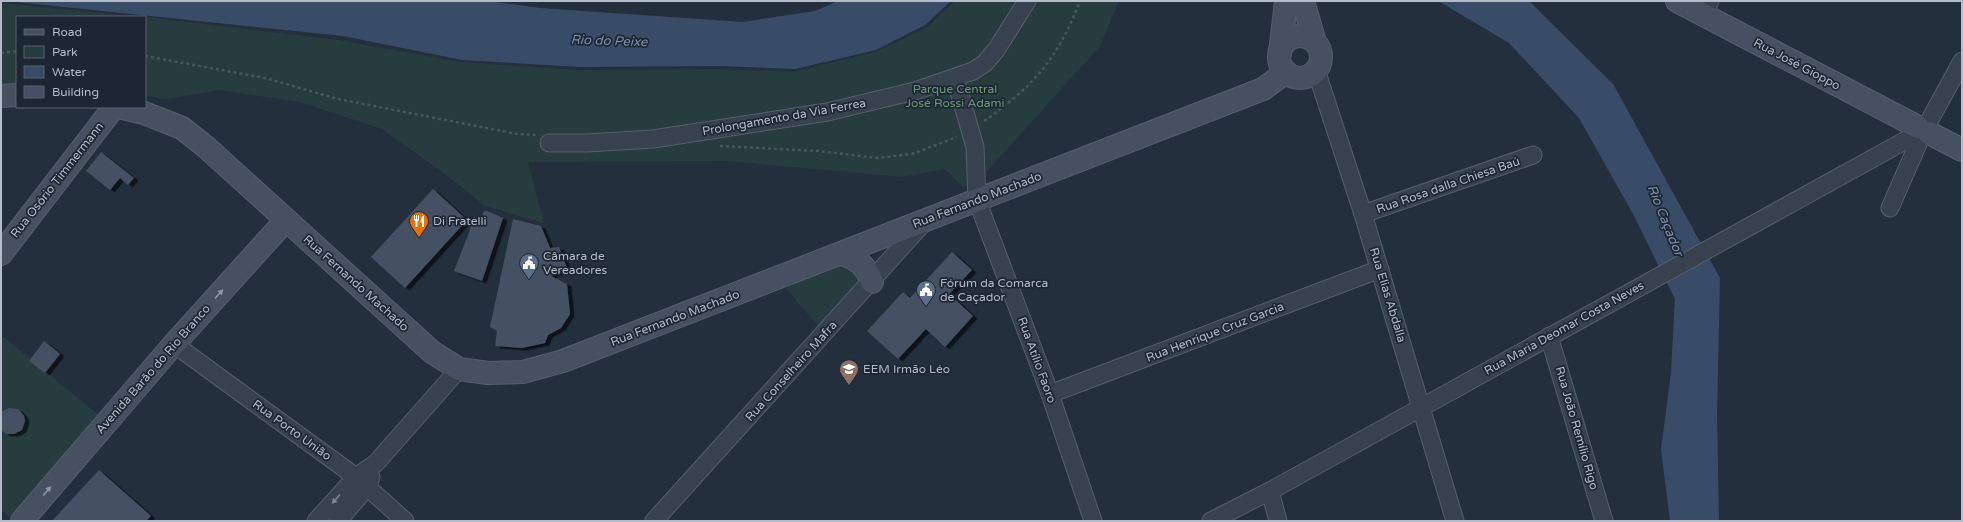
<svg xmlns="http://www.w3.org/2000/svg" width="1963" height="522" viewBox="0 0 1963 522" font-family="'Varela Round',sans-serif">
	<style>
		.green { fill: #263c3f }
		.water { fill: #394c67 }
		.building { fill: #455162; filter: url(#shadow) }
		.lines { fill: none; stroke-linecap: round; stroke-linejoin: round }
		.street-casing { stroke: #565f6c; stroke-width: 19 }
		.secondary-casing { stroke: #565f6c; stroke-width: 24 }
		.path { stroke: #44595c; stroke-width: 2.5; stroke-dasharray: 3 3; stroke-linecap: butt }
		.street { stroke: #38414e; stroke-width: 17 }
		.secondary { stroke: #465061; stroke-width: 22 }
		.oneway { fill: #8e96a5 }
		.oneway2 { fill: #7c8592 }
		.labels { text-anchor: middle; stroke-width: 3.5; stroke-linejoin: round; paint-order: stroke }
		.street-label { font-size: 12px; fill: #b4bcc9; stroke: #1d2633 }
		.park-label { font-size: 12px; fill: #6b9a76; stroke: #1d2633 }
		.poi-label { font-size: 12px; fill: #b4bcc9; stroke: #1d2633; text-anchor: start }
		.water-label { font-size: 13px; font-style: italic; fill: #7c92b1; stroke: #1d2633 }
	</style>
	<defs>
		<filter id="shadow"><feDropShadow dx="4.5" dy="2.5" stdDeviation="0" flood-color="#0009"/></filter>
	</defs>
	<rect width="100%" height="100%" fill="#242f3e"/>
	<g class="green">
		<polygon points="955,1 1119,1 1100,46 982,177 964,188 945,169 902,177 728,161 528,162 544,223 485,206 449,177 382,129 300,102 219,90 167,99 145,96 145,17 338,40 461,62 577,70 714,69 794,72 875,52 926,28"/>
		<polygon points="1,3 140,17 17,17 17,84 1,85"/>
		<polygon points="842,262 856,263 861,285 820,328 786,288"/>
		<polygon points="1,335 101,417 15,521 1,510"/>
	</g>
	<g class="water">
		<polygon points="7,1 489,1 540,8 743,22 815,11 838,1 951,1 925,25 876,50 795,69 720,66 581,67 462,60 343,36"/>
		<polygon points="1434,1 1529,1 1613,84 1720,278 1717,415 1719,521 1670,521 1661,450 1671,372 1675,299 1633,214 1579,118 1509,43 1440,2"/>
	</g>
	<g class="building">
		<polygon points="101,152 134,178 128,185 120,178 110,190 86,171"/>
		<polygon points="433,189 467,220 405,288 371,257"/>
		<polygon points="485,210 503,218 482,281 454,271 470,230 471,220 476,217 480,219"/>
		<polygon points="513,219 541,226 550,248 559,247 567,268 551,276 567,284 570,314 561,328 548,335 545,343 522,348 495,346 497,331 490,327"/>
		<polygon points="952,252 972,270 949,294 973,316 945,347 926,329 898,359 867,331 903,292 910,298"/>
		<polygon points="44,341 60,354 45,373 29,361"/>
		<polygon points="9,408 18,409 24,416 25,421 22,430 14,434 6,434 1,430 1,412"/>
		<polygon points="99,470 151,516 146,521 52,521"/>
	</g>
	<g class="lines">
		<defs>
			<g id="street">
				<polyline points="1703,15 1710,1"/>
				<polyline points="1316,70 1363,214 1455,521"/>
				<polyline points="955,78 975,147 977,200 1050,394 1093,521"/>
				<polyline points="1927,125 1962,61"/>
				<polyline points="549,143 587,143 653,139 827,112 915,91 973,71 985,63 996,50 1027,1"/>
				<polyline points="1890,208 1921,137"/>
				<polyline points="1363,214 1533,155"/>
				<polyline points="1549,336 1604,521"/>
				<polyline points="174,344 356,477 405,521"/>
				<polyline points="1050,394 1380,269"/>
				<polyline points="1270,491 1278,521"/>
				<polyline points="316,521 356,477 376,463 459,369"/>
				<polyline points="338,521 368,486 371,477"/>
				<polyline points="654,521 926,220"/>
				<polyline points="1211,521 1270,491 1917,134"/>
			</g>
			<g id="secondary">
				<polyline points="1303,1 1315,42"/>
				<polyline points="1677,1 1918,127"/>
				<circle cx="1300" cy="57" r="21"/>
				<polyline points="1280,53 1286,1"/>
				<polyline points="1,96 17,95"/>
				<polyline points="119,107 144,113 182,128 206,147 432,352 459,369 488,373 523,372 563,361 1263,89 1286,72"/>
				<polyline points="1929,133 1962,150"/>
				<polyline points="1,254 114,107"/>
				<path d="M 842,254 C 858,259 866,266 872,282"/>
				<polyline points="22,521 174,344 286,220"/>
			</g>
		</defs>
		<use href="#street" class="street-casing"/>
		<use href="#secondary" class="secondary-casing"/>
		<g class="path">
			<polyline points="1,53 17,51"/>
			<polyline points="145,56 265,78 338,99 517,134 536,135"/>
			<path d="M 984,121 C 1033,87 1059,57 1080,1"/>
			<polyline points="720,146 819,151 877,158 912,154 957,137"/>
		</g>
		<use href="#street" class="street"/>
		<use href="#secondary" class="secondary"/>
	</g>
	<defs><path id="oneway-solid" d="M-6-.8H1V-3.2L6.5 0L1 3.2V.8H-6Z"/></defs>
	<g class="oneway">
		<use href="#oneway-solid" transform="translate(219 294) rotate(-48)"/>
		<use href="#oneway-solid" transform="translate(47 491) rotate(-49)"/>
	</g>
	<use class="oneway2" href="#oneway-solid" transform="translate(336 499) rotate(132)"/>
	<defs>
		<symbol id="restaurant-pin" viewBox="-11 -11 22 30"><path d="M0 17L-7.5 6A9.5 9.5 0 1 1 7.5 6Z" fill="#e8710a" stroke="#1d2633"/><path d="M-5-6h1v4h1v-4h1v4h1v-4h1v5L-1.5 .5V6h-2V.5L-5-1ZM5-6V6H3V1.5H1.5Q1.5-4 5-6Z" fill="#fff"/></symbol>
		<symbol id="civic-pin" viewBox="-11 -11 22 30"><path d="M0 17L-7.5 6A9.5 9.5 0 1 1 7.5 6Z" fill="#5c6f8a" stroke="#1d2633"/><path d="M-.6-6.5H3V-4.5H.6V-3L4-1V1h2V6H-6V1h2V-1L-.6-3ZM-1.2 2.5V6h2.4V2.5Z" fill="#fff"/></symbol>
		<symbol id="school-pin" viewBox="-11 -11 22 30"><path d="M0 17L-7.5 6A9.5 9.5 0 1 1 7.5 6Z" fill="#8d6e63" stroke="#1d2633"/><path d="M0-5L7-2L0 1L-7-2ZM-4 1L0 2.5L4 1V4Q0 6-4 4Z" fill="#fff"/></symbol>
	</defs>
	<g fill-rule="evenodd">
		<use href="#restaurant-pin" x="408" y="210" width="22" height="30"/>
		<use href="#civic-pin" x="518" y="252" width="22" height="30"/>
		<use href="#civic-pin" x="915" y="279" width="22" height="30"/>
		<use href="#school-pin" x="838" y="358" width="22" height="30"/>
	</g>
	<g class="labels">
		<g class="street-label">
			<text transform="translate(1797 64) rotate(28)" y="4">Rua José Gioppo</text>
			<text transform="translate(784 117) rotate(-10)" y="4">Prolongamento da Via Ferrea</text>
			<text transform="translate(57 180) rotate(-52)" y="4">Rua Osório Timmermann</text>
			<text transform="translate(1448 185) rotate(-19)" y="4">Rua Rosa dalla Chiesa Baú</text>
			<text transform="translate(977 200) rotate(-21)" y="4">Rua Fernando Machado</text>
			<text transform="translate(356 283) rotate(42)" y="4">Rua Fernando Machado</text>
			<text transform="translate(1388 295) rotate(73)" y="4">Rua Elias Abdalla</text>
			<text transform="translate(675 318) rotate(-21)" y="4">Rua Fernando Machado</text>
			<text transform="translate(1564 328) rotate(-29)" y="4">Rua Maria Deomar Costa Neves</text>
			<text transform="translate(1215 332) rotate(-21)" y="4">Rua Henrique Cruz Garcia</text>
			<text transform="translate(1037 360) rotate(70)" y="4">Rua Atílio Faoro</text>
			<text transform="translate(153 369) rotate(-49)" y="4">Avenida Barão do Rio Branco</text>
			<text transform="translate(791 371) rotate(-48)" y="4">Rua Conselheiro Mafra</text>
			<text transform="translate(1577 428) rotate(74)" y="4">Rua João Remílio Rigo</text>
			<text transform="translate(292 430) rotate(36)" y="4">Rua Porto União</text>
		</g>
		<g class="park-label">
			<text x="955" y="93">Parque Central<tspan x="955" dy="14">José Rossi Adami</tspan></text>
		</g>
		<g class="poi-label">
			<text x="433" y="225">Di Fratelli</text>
			<text x="543" y="260">Câmara de<tspan x="543" dy="14">Vereadores</tspan></text>
			<text x="940" y="287">Fórum da Comarca<tspan x="940" dy="14">de Caçador</tspan></text>
			<text x="863" y="373">EEM Irmão Léo</text>
		</g>
		<g class="water-label">
			<text transform="translate(609 40) rotate(2)" y="5">Rio do Peixe</text>
			<text transform="translate(1666 220) rotate(68)" y="5">Rio Caçador</text>
		</g>
	</g>
	<rect width="1963" height="522" fill="none" stroke="#b4bcc9" stroke-width="4"/>
	<rect x="16" y="16" width="130" height="92" fill="#1d2633" stroke="#59626f"/>
	<rect x="24" y="29" width="20" height="6" fill="#465061" stroke="#59626f"/>
	<text x="52" y="36" font-size="12" fill="#b4bcc9">Road</text>
	<rect x="24" y="46" width="20" height="12" fill="#263c3f" stroke="#59626f"/>
	<text x="52" y="56" font-size="12" fill="#b4bcc9">Park</text>
	<rect x="24" y="66" width="20" height="12" fill="#394c67" stroke="#59626f"/>
	<text x="52" y="76" font-size="12" fill="#b4bcc9">Water</text>
	<rect x="24" y="86" width="20" height="12" fill="#455162" stroke="#59626f"/>
	<text x="52" y="96" font-size="12" fill="#b4bcc9">Building</text>
</svg>
